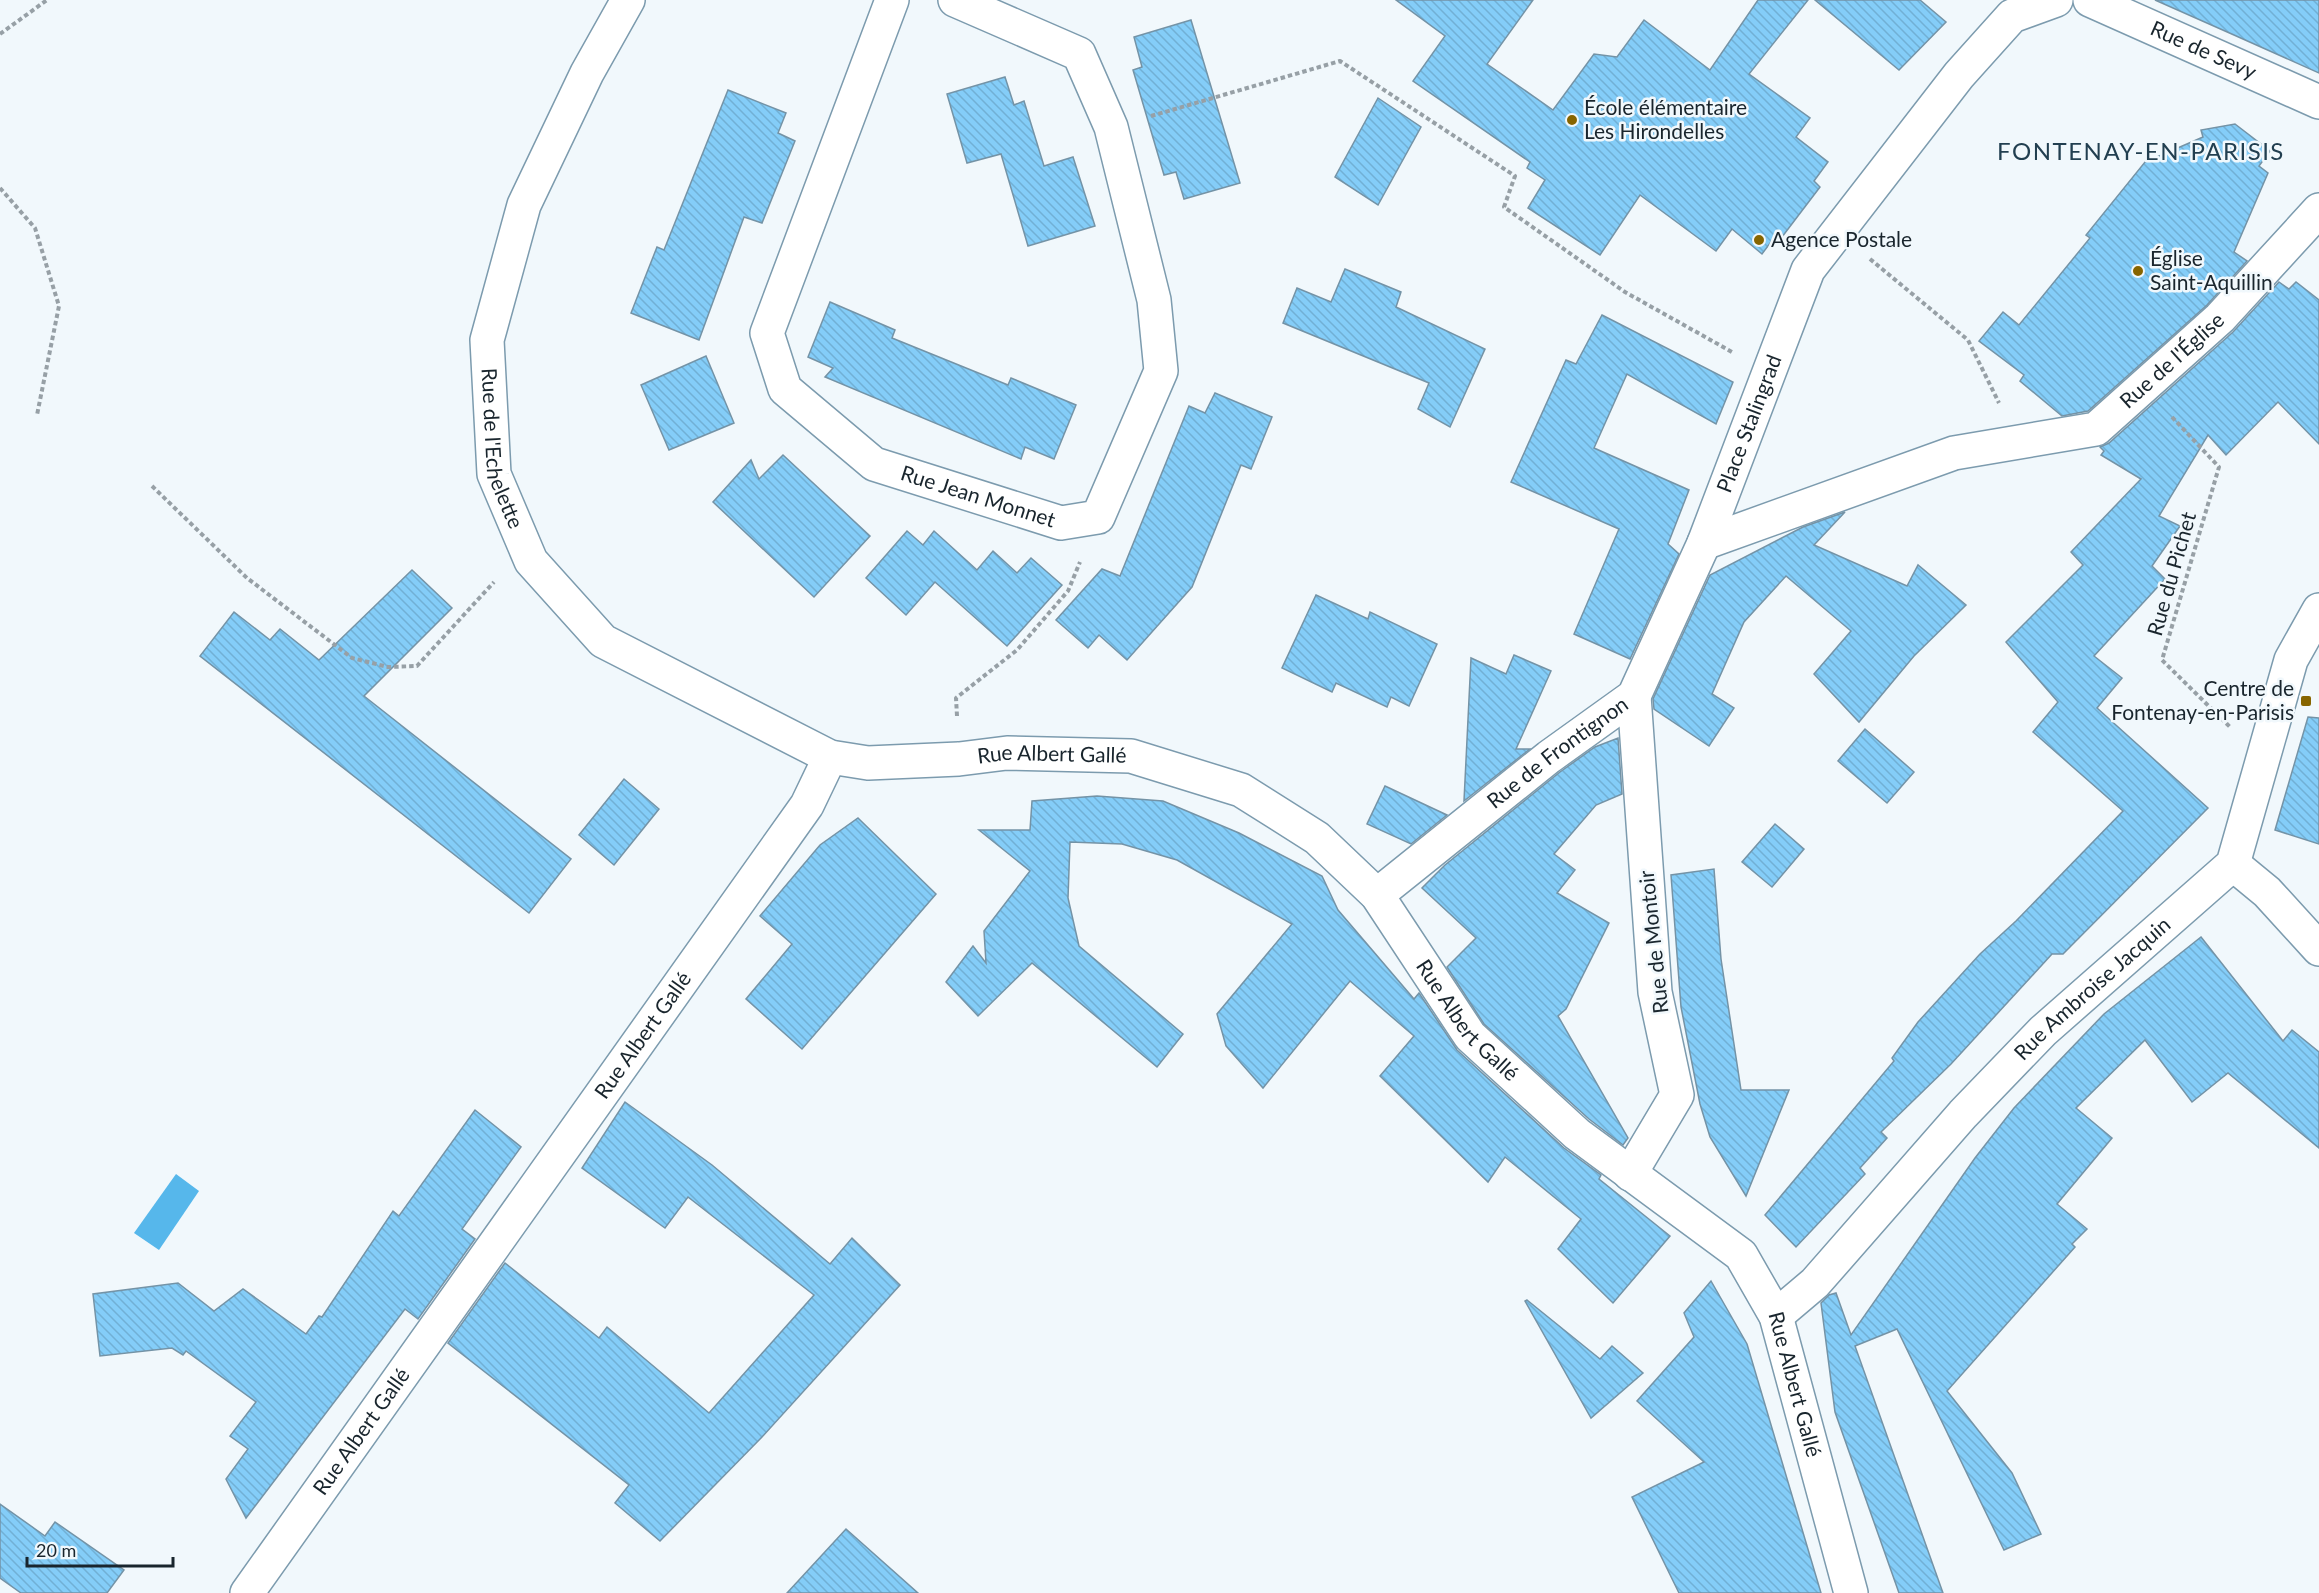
<svg xmlns="http://www.w3.org/2000/svg" width="2319" height="1593" viewBox="0 0 2319 1593" font-family="Lato,sans-serif">
	<style>
		.water { fill: #56b7eb }
		.building { fill: url(#building-back-hatch); stroke: #7493a6; stroke-width: 1.5 }
		.lines { fill: none; stroke-linecap: round; stroke-linejoin: round }
		.minor-casing { stroke: #7c9bae; stroke-width: 36 }
		.path { stroke: #97a0a6; stroke-width: 4; stroke-dasharray: 4.5 3; stroke-linecap: butt }
		.minor { stroke: #fff; stroke-width: 33 }
		.poi-dot { fill: #876500; stroke: #f1f8fc; stroke-width: 2 }
		.labels { text-anchor: middle; stroke-width: 5; stroke-linejoin: round; paint-order: stroke }
		.street-label { font-size: 21px; fill: #19252d; stroke: #f1f8fc }
		.poi-label { font-size: 21px; fill: #19252d; stroke: #f1f8fc; text-anchor: start }
		.quarter-label { font-size: 24px; letter-spacing: 1.5px; fill: #223f50; stroke: #f1f8fc }
	</style>
	<defs>
		<pattern id="building-back-hatch" width="6" height="6" patternUnits="userSpaceOnUse" patternTransform="scale(1.5)"><rect width="6" height="6" fill="#84cdf8"/><path d="M-1 5l2 2M0 0l6 6M5-1l2 2" fill="none" stroke="#71b0d5"/></pattern>
	</defs>
	<rect width="100%" height="100%" fill="#f1f8fc"/>
	<polygon class="water" points="176,1174 199,1191 159,1250 134,1233"/>
	<g class="building">
		<polygon points="1396,0 1533,0 1487,64 1553,110 1594,54 1617,57 1644,20 1710,70 1758,0 1808,0 1749,74 1810,118 1796,137 1828,162 1814,181 1820,187 1782,237 1777,234 1762,254 1732,229 1716,251 1640,195 1600,255 1528,208 1545,180 1527,168 1530,162 1413,81 1445,36"/>
		<polygon points="1815,0 1920,0 1946,22 1899,70"/>
		<polygon points="2155,0 2319,0 2319,73 2234,35"/>
		<polygon points="1191,20 1240,183 1184,199 1176,172 1164,175 1133,70 1142,67 1134,37"/>
		<polygon points="1005,77 1014,105 1024,101 1044,166 1073,157 1095,226 1028,246 1001,154 967,163 947,94"/>
		<polygon points="728,90 786,113 778,133 795,141 762,223 744,217 699,340 631,313 657,247 664,250"/>
		<polygon points="1378,98 1421,127 1378,205 1335,177"/>
		<polygon points="2235,124 2270,151 2259,166 2268,173 2234,252 2247,261 2207,305 2088,411 2062,416 2020,381 2024,375 1979,341 2003,312 2019,325 2090,238 2086,235 2145,162 2203,137 2201,130"/>
		<polygon points="1345,269 1401,292 1396,307 1485,349 1450,427 1418,409 1429,383 1283,323 1297,288 1331,302"/>
		<polygon points="2279,282 2289,289 2296,282 2319,300 2319,444 2278,402 2226,455 2208,435 2159,516 2180,526 2152,566 2165,579 2094,656 2122,678 2097,708 2208,808 2063,954 2052,954 1951,1064 1881,1132 1887,1138 1860,1168 1865,1174 1796,1247 1765,1215 1894,1061 1892,1058 1918,1022 1980,954 2016,921 2123,811 2033,732 2058,702 2006,642 2083,565 2071,552 2141,479 2101,455 2104,451 2100,447 2109,443 2233,332"/>
		<polygon points="830,302 895,330 892,338 1008,385 1011,378 1076,405 1054,459 1025,447 1021,459 825,377 833,368 808,357"/>
		<polygon points="1602,315 1733,382 1716,424 1627,374 1594,448 1689,490 1668,544 1679,554 1630,659 1574,634 1619,529 1511,482 1566,360 1576,364"/>
		<polygon points="706,356 734,423 669,450 641,385"/>
		<polygon points="1215,393 1272,417 1251,469 1241,465 1192,587 1127,660 1099,635 1088,648 1056,620 1102,569 1120,576 1189,406 1205,413"/>
		<polygon points="783,455 870,536 814,597 713,502 751,460 759,479"/>
		<polygon points="1845,512 1814,545 1907,586 1918,565 1966,605 1914,656 1859,722 1814,674 1851,631 1786,576 1744,622 1712,694 1734,708 1709,746 1654,709 1653,699 1710,575 1803,527"/>
		<polygon points="907,531 923,545 934,531 977,570 993,551 1017,573 1031,558 1062,585 1007,646 935,582 906,615 866,578"/>
		<polygon points="412,570 452,608 364,696 571,859 529,913 200,656 234,612 270,640 280,629 319,660"/>
		<polygon points="1316,595 1368,619 1370,612 1437,644 1409,706 1391,697 1387,707 1336,683 1332,692 1282,668"/>
		<polygon points="1514,655 1551,671 1516,749 1530,749 1464,801 1471,658 1506,674"/>
		<polygon points="2308,717 2319,718 2319,844 2275,830"/>
		<polygon points="1865,729 1914,772 1887,803 1838,761"/>
		<polygon points="1618,738 1622,794 1596,805 1554,854 1575,870 1557,893 1609,923 1566,1009 1558,1016 1628,1138 1623,1145 1589,1119 1484,1024 1447,967 1476,938 1422,888 1445,865 1560,772 1595,747"/>
		<polygon points="624,779 659,809 614,865 579,835"/>
		<polygon points="1385,786 1447,815 1411,844 1367,824"/>
		<polygon points="1097,796 1163,801 1239,833 1322,876 1338,910 1414,999 1419,993 1457,1050 1564,1148 1601,1175 1599,1179 1670,1236 1613,1303 1558,1249 1581,1219 1505,1157 1488,1182 1380,1076 1414,1036 1350,981 1263,1088 1226,1046 1217,1014 1292,924 1177,860 1122,844 1070,842 1068,898 1079,946 1183,1034 1157,1067 1032,963 978,1016 946,982 973,946 986,963 984,931 1030,871 979,830 1030,830 1032,801"/>
		<polygon points="858,818 936,894 802,1049 746,999 792,944 760,916 820,845"/>
		<polygon points="1775,824 1804,849 1772,887 1742,862"/>
		<polygon points="1714,869 1721,959 1741,1090 1789,1090 1746,1196 1710,1137 1700,1104 1681,1007 1671,875"/>
		<polygon points="2201,937 2283,1041 2292,1030 2319,1052 2319,1148 2228,1073 2192,1102 2145,1040 2076,1108 2112,1138 2057,1204 2087,1229 2072,1244 2075,1247 1947,1391 2012,1473 2041,1534 2004,1550 1897,1329 1855,1346 1943,1593 1899,1593 1835,1412 1821,1303 1829,1295 1836,1293 1851,1335 1975,1158 2014,1108 2104,1014"/>
		<polygon points="625,1102 712,1165 830,1264 852,1238 900,1285 762,1437 660,1541 615,1503 629,1485 448,1343 505,1263 599,1338 607,1327 709,1413 814,1295 688,1197 665,1228 582,1168"/>
		<polygon points="475,1110 521,1147 462,1229 475,1239 418,1319 405,1309 246,1518 226,1479 248,1449 230,1436 256,1402 186,1351 183,1355 172,1348 100,1356 93,1294 178,1283 214,1311 243,1289 306,1334 319,1316 322,1317 393,1211 399,1216"/>
		<polygon points="1711,1281 1747,1344 1821,1593 1679,1593 1632,1497 1704,1462 1637,1401 1694,1337 1684,1313"/>
		<polygon points="1527,1300 1600,1359 1612,1346 1643,1373 1591,1418 1525,1301"/>
		<polygon points="0,1504 45,1536 55,1522 124,1570 107,1593 21,1593 0,1578"/>
		<polygon points="846,1529 918,1593 787,1593"/>
	</g>
	<g class="lines">
		<defs>
			<g id="minor">
				<path id="s1" d="M 628,0 L 587,73 L 524,205 L 487,340 L 494,474 L 531,561 L 603,641 L 830,757 L 868,763 L 959,759 L 1007,753 L 1131,756 L 1241,790 L 1317,838 L 1377,895 L 1470,1036 L 1577,1134 L 1741,1255 L 1776,1316 L 1851,1593"/>
				<path id="s2" d="M 892,0 L 767,333 L 785,389 L 874,464 L 1061,523 L 1098,517 L 1161,371 L 1154,300 L 1111,127 L 1079,54 L 955,0"/>
				<path id="s3" d="M 2090,0 L 2319,102"/>
				<path id="s4" d="M 1704,543 L 1954,453 L 2096,429 L 2220,318 L 2319,210"/>
				<polyline points="2233,864 2267,892 2319,949"/>
				<path id="s5" d="M 1377,895 L 1549,757 L 1634,696 L 1704,543 L 1808,270 L 1959,75 L 2012,16 L 2056,0"/>
				<polyline points="1630,1174 1677,1095 1655,992 1634,696"/>
				<path id="s6" d="M 1776,1316 L 1815,1283 L 1963,1114 L 2043,1031 L 2233,864 L 2291,660 L 2319,610"/>
				<path id="s7" d="M 247,1593 L 807,805 L 830,757"/>
			</g>
		</defs>
		<use href="#minor" class="minor-casing"/>
		<g class="path">
			<polyline points="0,34 47,0"/>
			<polyline points="1151,116 1340,61 1515,176 1504,207 1625,292 1732,352"/>
			<polyline points="0,188 35,228 59,306 37,415"/>
			<polyline points="1870,259 1968,340 1999,403"/>
			<polyline points="2172,417 2219,467 2162,660 2230,727"/>
			<polyline points="152,486 247,578 352,658 388,667 417,666 494,582"/>
			<polyline points="957,716 956,698 1017,650 1068,591 1080,562"/>
		</g>
		<use href="#minor" class="minor"/>
	</g>
	<g class="poi-dot">
		<circle cx="1572" cy="120" r="6"/>
		<circle cx="1759" cy="240" r="6"/>
		<circle cx="2138" cy="271" r="6"/>
		<rect x="2300" y="695" width="12" height="12" rx="3"/>
	</g>
	<g class="labels">
		<g class="street-label">
			<text dy="7" stroke="none"><textPath href="#s3" startOffset="124">Rue de Sevy</textPath></text>
			<text dy="7" stroke="none"><textPath href="#s4" startOffset="512">Rue de l'Église</textPath></text>
			<text dy="7" stroke="none"><textPath href="#s5" startOffset="621">Place Stalingrad</textPath></text>
			<text dy="7" stroke="none"><textPath href="#s1" startOffset="480">Rue de l'Echelette</textPath></text>
			<text dy="7" stroke="none"><textPath href="#s2" startOffset="640">Rue Jean Monnet</textPath></text>
			<text transform="translate(2172 574) rotate(-74)" y="7">Rue du Pichet</text>
			<text dy="7" stroke="none"><textPath href="#s5" startOffset="230">Rue de Frontignon</textPath></text>
			<text dy="7" stroke="none"><textPath href="#s1" startOffset="1184">Rue Albert Gallé</textPath></text>
			<text transform="translate(1654 942) rotate(-96)" y="7">Rue de Montoir</text>
			<text dy="7" stroke="none"><textPath href="#s6" startOffset="456">Rue Ambroise Jacquin</textPath></text>
			<text dy="7" stroke="none"><textPath href="#s1" startOffset="1706">Rue Albert Gallé</textPath></text>
			<text dy="7" stroke="none"><textPath href="#s7" startOffset="684">Rue Albert Gallé</textPath></text>
			<text dy="7" stroke="none"><textPath href="#s1" startOffset="2210">Rue Albert Gallé</textPath></text>
			<text dy="7" stroke="none"><textPath href="#s7" startOffset="198">Rue Albert Gallé</textPath></text>
		</g>
		<g class="poi-label">
			<text x="1584" y="115">École élémentaire<tspan x="1584" dy="24">Les Hirondelles</tspan></text>
			<text x="1771" y="247">Agence Postale</text>
			<text x="2150" y="266">Église<tspan x="2150" dy="24">Saint-Aquillin</tspan></text>
			<text x="2294" y="696" text-anchor="end">Centre de<tspan x="2294" dy="24">Fontenay-en-Parisis</tspan></text>
		</g>
		<g class="quarter-label">
			<text x="2141" y="160">FONTENAY-EN-PARISIS</text>
		</g>
	</g>
	<path d="M27 1557v9h146v-9" fill="none" stroke="#19252d" stroke-width="3"/>
	<text x="36" y="1557" font-size="18" fill="#19252d" stroke="#f1f8fc" stroke-width="4.5" paint-order="stroke">20 m</text>
</svg>
